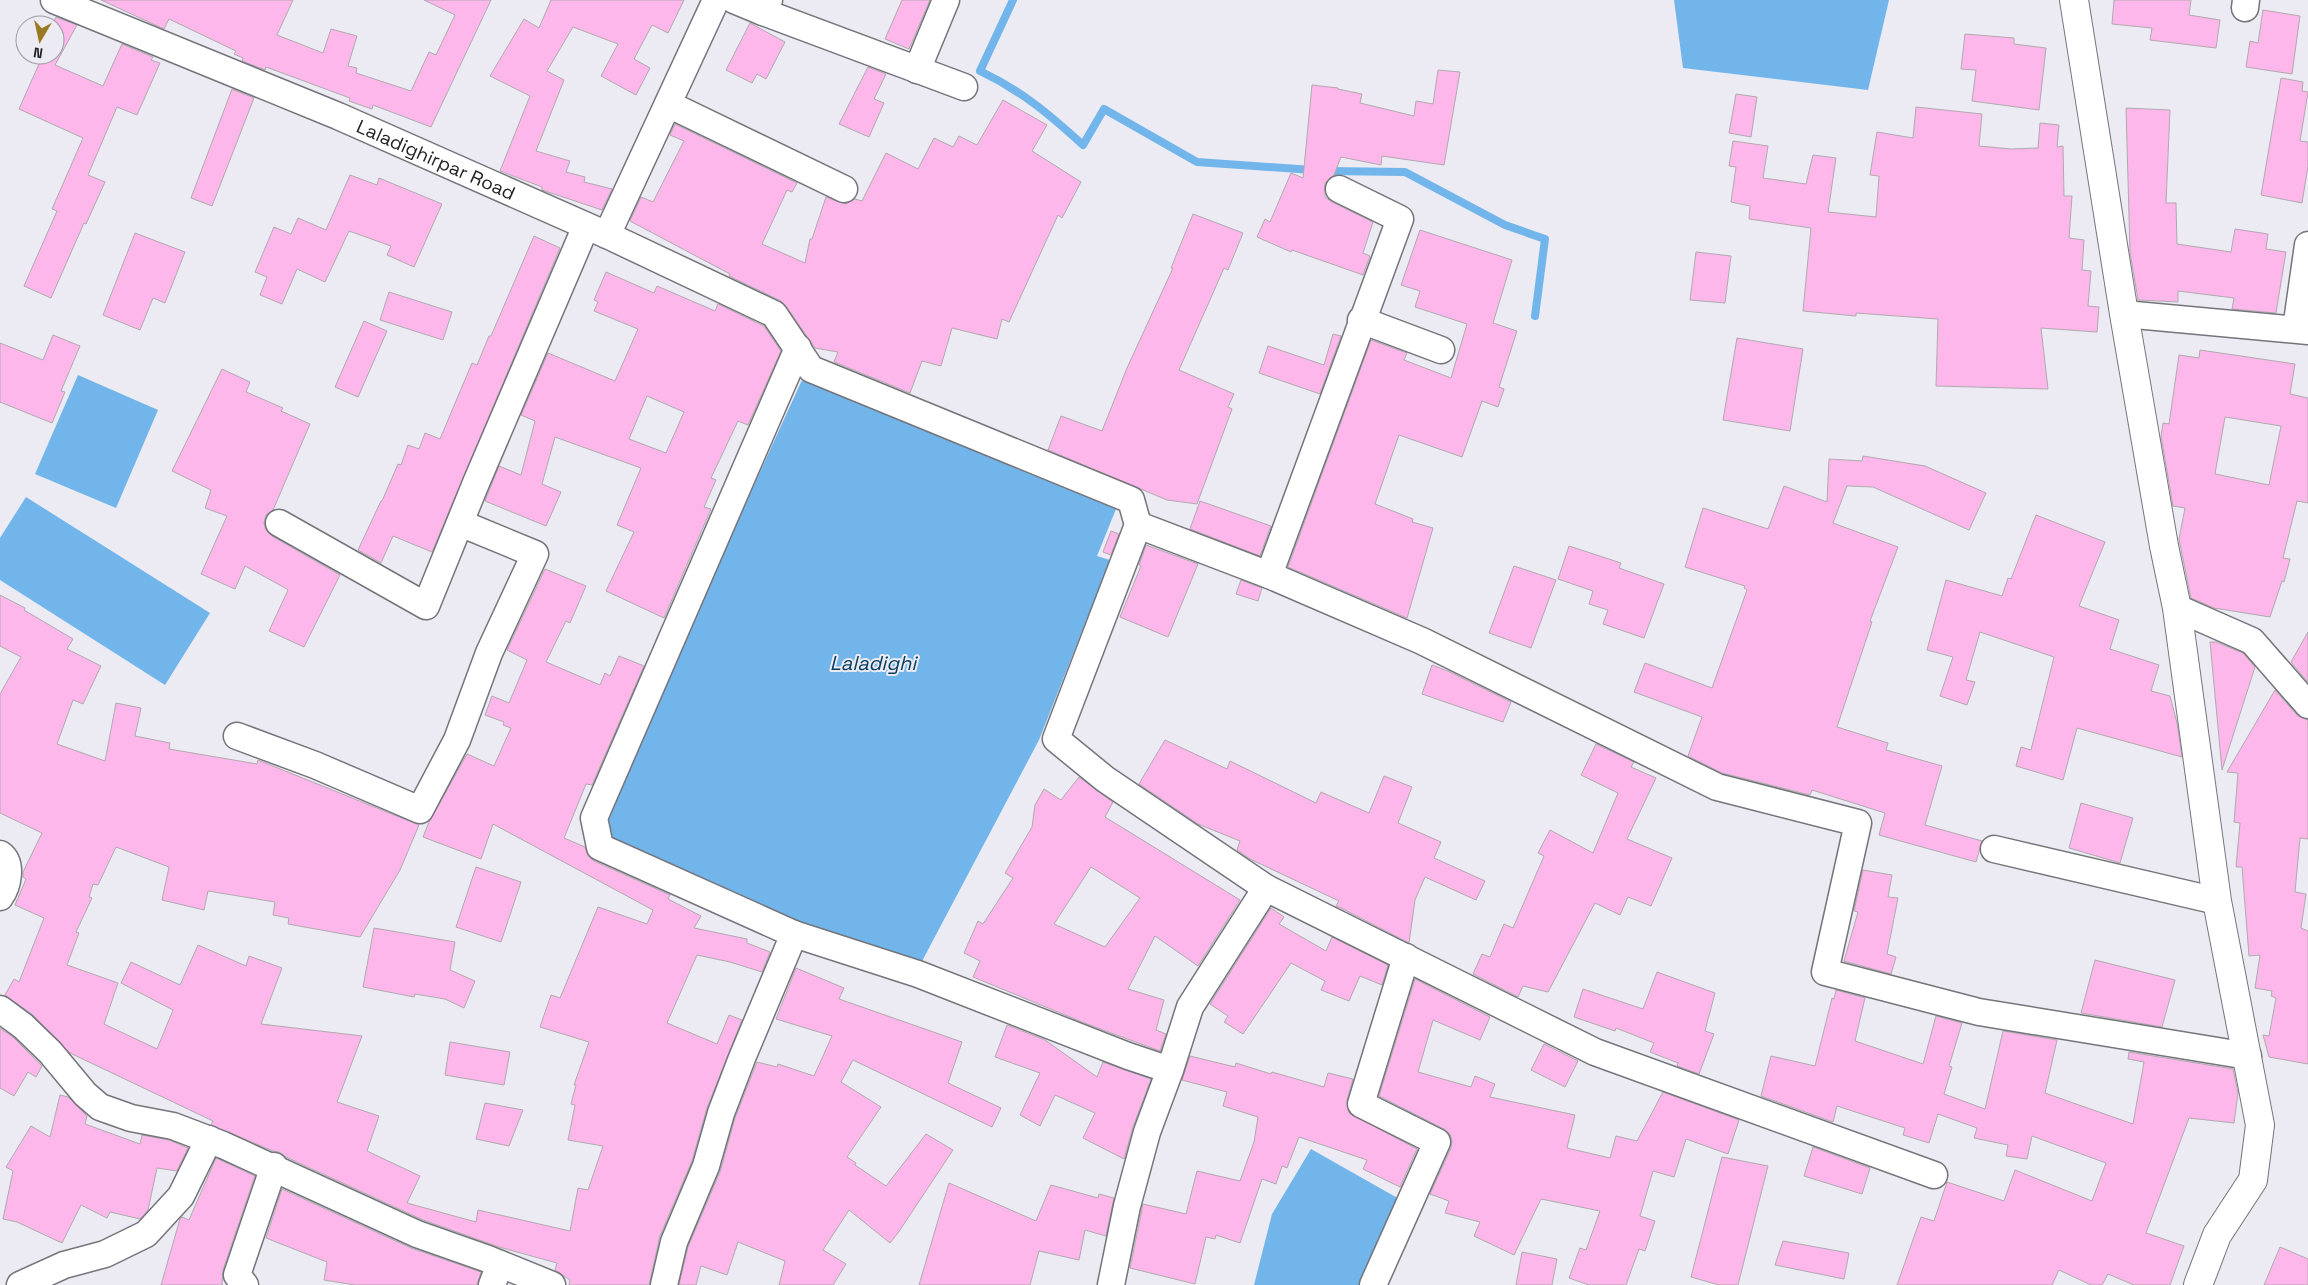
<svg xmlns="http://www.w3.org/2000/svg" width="2308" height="1285" viewBox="0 0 2308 1285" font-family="'Space Grotesk',sans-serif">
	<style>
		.water { fill: #71b5eb }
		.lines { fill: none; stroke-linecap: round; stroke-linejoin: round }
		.stream { stroke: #71b5eb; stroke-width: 8 }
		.building { fill: #fdb7eb; stroke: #b0a9ae; fill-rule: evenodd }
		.minor-casing { stroke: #74747b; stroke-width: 29 }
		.tertiary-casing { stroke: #74747b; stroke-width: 30 }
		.minor { stroke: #fff; stroke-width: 26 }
		.tertiary { stroke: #fff; stroke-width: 28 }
		.labels { text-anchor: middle; stroke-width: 4; stroke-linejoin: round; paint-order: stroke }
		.street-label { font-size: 19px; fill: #232326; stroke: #ecebf3 }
		.water-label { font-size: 20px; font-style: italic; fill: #063d60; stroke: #ecebf3 }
	</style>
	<rect width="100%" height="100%" fill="#ecebf3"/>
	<g class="water">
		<polygon points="1674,0 1889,0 1868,90 1683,68"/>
		<polygon points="78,375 158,410 116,508 35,474"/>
		<polygon points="802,380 1116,509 1097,556 1110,560 1039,740 920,965 794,924 610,841 602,818"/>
		<polygon points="26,497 210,613 165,685 0,580 0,538"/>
		<polygon points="1311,1149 1401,1200 1362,1285 1254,1285 1272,1214"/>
	</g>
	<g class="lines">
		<g class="stream">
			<path d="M 1013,0 L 980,71 C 1022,91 1049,114 1083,145 L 1104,109 L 1197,162 L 1312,170"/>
			<polyline points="1326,171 1405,172 1505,225 1545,239 1535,316"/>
		</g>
	</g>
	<g class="building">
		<polygon points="101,0 293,0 277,35 323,53 331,29 357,36 348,66 357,68 356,73 411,91 429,52 436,55 455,15 424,0 491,0 431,127 373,105 372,109 349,101 350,98 266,67 265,70 242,61 243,58 234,54 236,51 169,19 164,29"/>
		<polygon points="551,0 684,0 668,33 652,25 634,59 650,68 636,95 601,76 618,44 573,27 547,71 564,80 536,151 570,161 566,172 585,177 584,182 612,189 602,210 542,190 542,187 500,171 530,96 490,76 524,19 539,28"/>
		<polygon points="902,0 930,0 909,49 885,39"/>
		<polygon points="2114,0 2191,0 2189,15 2220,20 2216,48 2150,40 2152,28 2112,24"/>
		<polygon points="2263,10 2300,16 2292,74 2246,67 2250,41 2258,43"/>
		<polygon points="56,17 77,25 55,65 103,86 122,44 153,57 151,60 160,63 137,115 117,107 88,175 105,182 86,224 84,223 51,298 24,286 57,211 52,209 83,138 19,109 43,55 55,55 56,25 52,25"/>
		<polygon points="750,23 785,42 766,79 757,74 752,83 726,70"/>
		<polygon points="1965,34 2014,38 2014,44 2046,48 2039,110 1972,101 1976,70 1961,69"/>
		<polygon points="868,67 886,74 874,99 884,103 869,137 839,124"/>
		<polygon points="1438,70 1460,72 1444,165 1382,156 1381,165 1341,157 1334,175 1325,183 1325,197 1332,202 1373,222 1363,253 1370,256 1363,275 1292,250 1291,252 1257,237 1265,219 1270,222 1291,173 1303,178 1312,85 1338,88 1338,89 1362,94 1360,103 1414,116 1416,101 1433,104"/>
		<polygon points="2281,78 2303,82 2302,91 2308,92 2300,141 2308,142 2308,166 2302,203 2261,195"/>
		<polygon points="232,89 254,98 212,206 191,198"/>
		<polygon points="1736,94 1757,97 1751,137 1729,133"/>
		<polygon points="1003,100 1047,125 1032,151 1081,182 1062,218 1058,215 1009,322 1002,319 997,339 952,328 941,366 922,361 910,393 834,362 838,352 815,348 786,306 781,301 729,276 730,274 630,221 641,197 653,202 684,141 670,135 675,124 797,183 792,192 787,190 762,244 805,263 810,239 812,239 826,197 845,204 855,199 862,201 886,153 918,169 934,138 953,147 959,136 977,145"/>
		<polygon points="1916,107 1982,114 1979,146 2011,149 2038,148 2040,123 2059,125 2057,147 2063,146 2064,196 2072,196 2069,238 2084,240 2082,270 2091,271 2088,306 2099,307 2097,332 2041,328 2048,389 1936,386 1938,319 1856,313 1856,316 1803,311 1811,228 1749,219 1750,206 1731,202 1736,167 1729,166 1733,141 1768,146 1763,178 1806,184 1813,155 1836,158 1828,212 1876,217 1879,176 1870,175 1877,132 1913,138"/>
		<polygon points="2126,108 2170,110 2166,203 2176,203 2177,244 2231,252 2235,229 2268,234 2266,249 2286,252 2276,313 2232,309 2234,298 2178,291 2178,302 2138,300 2130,252"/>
		<polygon points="350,175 377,185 379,178 442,204 414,267 387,255 391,246 349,231 325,282 297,269 282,304 260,295 267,277 255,272 274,227 291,234 298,218 326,230"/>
		<polygon points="1193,214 1243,233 1228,270 1224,268 1179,370 1234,394 1228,407 1232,409 1197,504 1167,500 1048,450 1061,416 1102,431 1127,368 1173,268 1171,268"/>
		<polygon points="1420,230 1512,260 1493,323 1517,331 1499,387 1504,389 1498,407 1482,401 1462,457 1399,435 1375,504 1413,519 1412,522 1433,528 1407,618 1288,567 1371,340 1407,353 1404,360 1451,378 1467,324 1415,307 1420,291 1401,285"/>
		<polygon points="135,233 185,252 165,303 153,298 140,330 103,315"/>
		<polygon points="534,236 560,248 432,552 393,536 381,563 358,550 381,501 382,501 398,464 401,465 408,445 419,449 425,433 440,439 472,363 477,365 489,336 491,336"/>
		<polygon points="1696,252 1731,256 1725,303 1690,300"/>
		<path d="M 606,272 L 654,293 L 657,286 L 715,311 L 718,304 L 764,326 L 781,351 L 748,425 L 738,421 L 711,478 L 716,480 L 704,507 L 711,509 L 664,618 L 606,591 L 634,532 L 617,525 L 641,468 L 555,437 L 542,484 L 561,492 L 546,526 L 485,501 L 499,466 L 521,475 L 535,421 L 521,415 L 548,353 L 615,381 L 638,329 L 594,311 L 598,302 L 594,300 ZM 647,396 L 684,412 L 666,453 L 629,439 Z"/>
		<polygon points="389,292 452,312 443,340 380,320"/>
		<polygon points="364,321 387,331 358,397 335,387"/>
		<polygon points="1333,334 1341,336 1320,394 1259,373 1268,346 1324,365"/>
		<polygon points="53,335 80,346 61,391 65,392 52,423 0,402 0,343 43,360"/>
		<polygon points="1737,338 1803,349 1790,431 1723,420"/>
		<path d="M 2200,350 L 2295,364 L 2290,394 L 2308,398 L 2308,503 L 2297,501 L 2283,558 L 2290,559 L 2284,582 L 2282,581 L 2270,617 L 2214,608 L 2191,598 L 2179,539 L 2185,508 L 2173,506 L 2161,436 L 2163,423 L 2169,424 L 2179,355 L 2199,358 ZM 2225,417 L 2281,426 L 2269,485 L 2215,474 Z"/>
		<polygon points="222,369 250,382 246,392 283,408 281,411 310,424 273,510 266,515 264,523 266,530 272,536 340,575 304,647 269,631 288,590 287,589 245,566 235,589 201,574 227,516 205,508 211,490 172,471"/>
		<polygon points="1863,456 1925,466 1986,493 1969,530 1873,487 1847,486 1833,523 1898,547 1870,621 1872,622 1837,727 1888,743 1886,750 1942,766 1925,825 1982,841 1976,862 1879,835 1885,813 1812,790 1810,795 1722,773 1688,756 1702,717 1634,692 1645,663 1712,688 1747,590 1744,588 1745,586 1685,567 1703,508 1768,529 1784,486 1827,502 1829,459 1862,461"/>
		<polygon points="1200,501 1271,526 1260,556 1190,529"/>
		<polygon points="2036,515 2105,542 2079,606 2119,620 2110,649 2159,665 2151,691 2170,696 2177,723 2182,757 2077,728 2063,780 2016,766 2021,747 2031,750 2054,657 1980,632 1966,680 1975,682 1967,705 1940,696 1953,657 1927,650 1946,580 2002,596 2008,578 2011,579"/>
		<polygon points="1111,531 1119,534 1111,555 1103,552"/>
		<polygon points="1146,545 1198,564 1168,637 1120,617 1141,566 1139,565"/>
		<polygon points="1569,546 1621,563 1619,568 1664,584 1644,638 1603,624 1608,610 1589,604 1593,591 1558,579"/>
		<polygon points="1514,566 1556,580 1531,648 1489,633"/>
		<polygon points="545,569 586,586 570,623 566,621 546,662 600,685 605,673 610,676 619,656 644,666 592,785 586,784 564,838 585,847 588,856 594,861 670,895 668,899 701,916 694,928 747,939 747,943 770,952 762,972 730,962 697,955 667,1023 717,1044 729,1015 742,1020 707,1108 692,1161 660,1236 649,1285 569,1285 570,1280 555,1270 557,1263 499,1247 423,1220 286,1157 279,1152 273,1151 211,1125 213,1121 70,1053 33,1015 5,995 14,979 19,982 44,918 15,905 26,879 23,877 23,872 42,833 0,813 0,694 21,657 0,646 0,595 25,608 24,610 73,639 67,649 101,666 83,704 73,700 57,744 105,761 116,703 141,708 135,736 170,743 169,749 257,764 258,760 419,825 400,870 360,937 288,924 289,918 273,915 275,902 208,891 204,910 162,900 169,867 116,847 98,885 93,884 89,897 92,898 76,932 79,933 67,965 118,983 104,1024 157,1049 173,1010 121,983 131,962 180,985 198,945 246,966 249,956 282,968 261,1024 362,1036 337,1102 379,1116 367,1151 420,1176 407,1203 476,1222 478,1210 570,1231 578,1188 588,1190 603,1146 568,1140 575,1105 571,1104 576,1085 574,1085 589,1042 540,1027 551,995 560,998 598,907 647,924 653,910 493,824 481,859 423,837 429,822 467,754 494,766 511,728 503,725 504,722 485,715 492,696 509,703 527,660 507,650"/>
		<polygon points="1241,580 1262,588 1258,601 1236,594"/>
		<polygon points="2308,632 2308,682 2291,662"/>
		<polygon points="2210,642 2216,642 2243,653 2255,667 2222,770"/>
		<polygon points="1432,665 1450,672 1511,702 1503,722 1422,694"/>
		<polygon points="2275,690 2297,715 2308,720 2308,839 2300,838 2295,892 2306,894 2301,928 2308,931 2308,1064 2269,1057 2263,1035 2269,1036 2276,998 2271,996 2272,991 2255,988 2260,955 2249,956 2242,867 2236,867 2240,823 2234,822 2238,773 2227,772"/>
		<polygon points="1165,740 1227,769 1230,761 1316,803 1321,792 1369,813 1384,776 1412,787 1398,823 1441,842 1434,858 1485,881 1476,900 1425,877 1415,900 1409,943 1343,909 1336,906 1339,901 1250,859 1237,850 1240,841 1198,824 1139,784"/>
		<polygon points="1596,744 1634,762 1631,767 1656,778 1627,839 1672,858 1651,906 1628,897 1620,915 1595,903 1548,992 1523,986 1518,997 1473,974 1482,954 1490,957 1504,924 1513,928 1544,856 1538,853 1550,830 1593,853 1618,793 1581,775"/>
		<path d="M 1079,777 L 1113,802 L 1105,817 L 1240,900 L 1198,966 L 1155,936 L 1128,989 L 1164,1000 L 1156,1030 L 1166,1034 L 1160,1051 L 1087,1024 L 973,977 L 980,961 L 964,953 L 978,921 L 983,924 L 1013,878 L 1005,873 L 1032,827 L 1035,805 L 1044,789 L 1061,800 ZM 1091,867 L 1140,898 L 1105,947 L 1054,924 Z"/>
		<polygon points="2081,803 2133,818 2120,863 2069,848"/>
		<polygon points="476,867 521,882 501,942 456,927"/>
		<polygon points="1863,870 1892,875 1888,897 1898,898 1887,954 1896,957 1891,974 1844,961 1858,912 1854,911"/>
		<polygon points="1271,908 1284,917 1279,924 1326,951 1332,937 1388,965 1382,985 1360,976 1349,1001 1321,990 1325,981 1291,963 1243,1034 1224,1022 1228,1016 1210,1004"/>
		<polygon points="374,928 455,942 450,970 475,981 464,1008 445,999 415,994 414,997 363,987"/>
		<polygon points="2095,960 2175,980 2162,1027 2081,1013"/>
		<polygon points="796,968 844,988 839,999 962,1042 948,1083 1001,1108 992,1127 853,1060 841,1082 881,1107 847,1157 856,1163 855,1165 886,1186 926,1134 953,1150 898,1233 890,1243 849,1210 823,1250 846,1264 833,1285 779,1285 785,1261 738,1242 727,1275 701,1266 696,1285 679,1285 688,1247 720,1172 735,1118 757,1062 777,1067 778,1064 814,1076 832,1036 776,1019"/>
		<polygon points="1657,972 1715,993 1705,1031 1714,1034 1699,1074 1677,1066 1678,1063 1650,1052 1654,1043 1616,1028 1615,1031 1574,1017 1583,989 1643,1009"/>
		<polygon points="1415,979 1490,1017 1480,1040 1433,1020 1418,1072 1471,1087 1475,1076 1495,1084 1490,1097 1575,1115 1567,1148 1610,1158 1616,1136 1637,1141 1663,1092 1739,1120 1728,1154 1686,1139 1674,1177 1653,1171 1640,1216 1655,1221 1645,1251 1639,1249 1626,1285 1589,1285 1569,1278 1580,1248 1586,1250 1600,1211 1541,1199 1514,1255 1474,1236 1480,1222 1445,1213 1449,1201 1430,1194 1451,1148 1452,1141 1450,1134 1444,1129 1379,1096"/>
		<polygon points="1836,990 1865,998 1855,1041 1923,1064 1936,1016 1962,1023 1949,1066 1952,1067 1944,1094 1985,1109 2003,1031 2057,1040 2045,1093 2133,1124 2144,1062 2128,1059 2129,1052 2233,1069 2238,1093 2234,1123 2189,1118 2146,1233 2184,1246 2170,1285 2134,1285 2108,1274 2102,1285 2091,1285 2059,1270 2052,1285 1897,1285 1921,1217 1934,1221 1947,1182 2004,1201 2015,1170 2092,1201 2106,1163 2032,1136 2027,1159 2006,1156 2008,1145 1974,1138 1977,1128 1938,1114 1929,1143 1903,1135 1905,1128 1837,1106 1833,1122 1761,1096 1771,1056 1815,1066 1832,998 1834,999"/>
		<polygon points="1007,1025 1045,1040 1097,1077 1103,1062 1151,1079 1133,1127 1124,1159 1083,1138 1095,1113 1055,1095 1040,1126 1020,1115 1040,1073 995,1057"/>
		<polygon points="0,1028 13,1037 42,1066 36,1077 28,1072 14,1096 0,1088"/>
		<polygon points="450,1042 510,1052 504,1085 445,1075"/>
		<polygon points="1544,1044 1578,1061 1565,1087 1531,1070"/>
		<polygon points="1190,1056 1235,1067 1236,1063 1271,1074 1272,1072 1324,1087 1328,1073 1353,1079 1347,1100 1349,1113 1417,1149 1400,1187 1363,1169 1367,1160 1299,1137 1287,1168 1282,1166 1276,1184 1262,1179 1240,1243 1216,1235 1215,1239 1206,1237 1195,1284 1130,1268 1143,1204 1186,1214 1197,1171 1240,1181 1254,1142 1258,1117 1223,1106 1227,1092 1182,1080"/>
		<polygon points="60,1095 68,1097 87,1116 85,1124 140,1144 142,1135 169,1140 188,1148 177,1171 157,1168 148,1210 140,1219 110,1212 107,1218 81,1205 62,1243 17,1222 3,1219 13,1171 6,1167 31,1126 50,1137"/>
		<polygon points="485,1103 523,1110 509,1146 476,1139"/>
		<polygon points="1813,1147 1870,1168 1862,1194 1804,1176"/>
		<polygon points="1722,1157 1768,1166 1738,1285 1719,1285 1691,1277"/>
		<polygon points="216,1158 255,1176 223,1270 222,1285 161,1285 180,1219 182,1217 189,1220"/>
		<polygon points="949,1183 1036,1221 1051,1185 1098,1198 1099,1194 1114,1198 1106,1236 1085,1230 1079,1260 1039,1251 1030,1285 919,1285"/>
		<polygon points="282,1189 411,1248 481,1272 477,1285 355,1285 324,1280 327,1262 266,1238"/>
		<polygon points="1783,1241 1849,1253 1844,1279 1775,1265"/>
		<polygon points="2280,1247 2308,1259 2308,1285 2264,1285"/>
		<polygon points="1522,1252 1557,1259 1552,1285 1516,1285"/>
	</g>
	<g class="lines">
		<defs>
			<g id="minor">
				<path id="s1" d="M 54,0 L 338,116 L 607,235 L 774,314 L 811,369 L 1131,500 L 1138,525 L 1269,575 L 1422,641 L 1717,787 L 1858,823 L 1825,972 L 1979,1012 L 2248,1056"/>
				<polyline points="734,0 763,12 769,0"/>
				<polyline points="2245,8 2246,0"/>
				<polyline points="763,12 964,87"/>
				<polyline points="917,70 946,0"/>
				<polyline points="668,104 844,189"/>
				<polyline points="607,235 716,0"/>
				<polyline points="2124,314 2308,331"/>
				<polyline points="1361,320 1441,350"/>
				<polyline points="2296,329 2308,245"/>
				<polyline points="798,348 594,818 600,847 794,934 918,974 1128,1056 1170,1070"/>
				<polyline points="279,523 426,606 476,483 586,226"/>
				<polyline points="1138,525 1056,739 1105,779 1266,888 1595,1052 1934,1175"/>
				<polyline points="1269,575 1400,219 1339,189"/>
				<polyline points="2177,608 2252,641 2308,705"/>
				<polyline points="237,736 315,765 420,810 457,740 489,653 535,554 460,523"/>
				<polyline points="1994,849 2217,901"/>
				<path d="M 0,854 C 13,863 8,886 0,897"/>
				<polyline points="0,1009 23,1026 50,1052 85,1094 100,1107 131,1118 173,1126 223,1145 417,1234 488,1259 552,1285"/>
				<polyline points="20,1285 64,1265 105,1254 146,1234 181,1196 209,1139"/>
				<polyline points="245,1285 237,1275 274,1166"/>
				<polyline points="492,1285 500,1264"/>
				<polyline points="664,1285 674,1242 706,1166 721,1113 742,1058 794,934"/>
				<polyline points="1111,1285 1127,1206 1147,1132 1170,1070 1190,1007 1266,888"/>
				<polyline points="1373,1285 1437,1142 1361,1104 1406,957"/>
			</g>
			<polyline id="tertiary" points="2074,0 2124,314 2164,546 2177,608 2217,901 2260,1125 2253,1180 2217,1235 2198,1285"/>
		</defs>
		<use href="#minor" class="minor-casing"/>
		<use href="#tertiary" class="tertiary-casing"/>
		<use href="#minor" class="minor"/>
		<use href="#tertiary" class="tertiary"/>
	</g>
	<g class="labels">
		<g class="street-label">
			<text dy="7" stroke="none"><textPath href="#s1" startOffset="414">Laladighirpar Road</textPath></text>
		</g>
		<g class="water-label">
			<text x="873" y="670">Laladighi</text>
		</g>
	</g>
	<g transform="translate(40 40) rotate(189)"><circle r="24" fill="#ecebf3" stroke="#9c9ba1"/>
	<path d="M0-4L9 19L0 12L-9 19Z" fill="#997922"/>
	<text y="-8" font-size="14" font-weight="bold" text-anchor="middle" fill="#232326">N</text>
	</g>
</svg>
